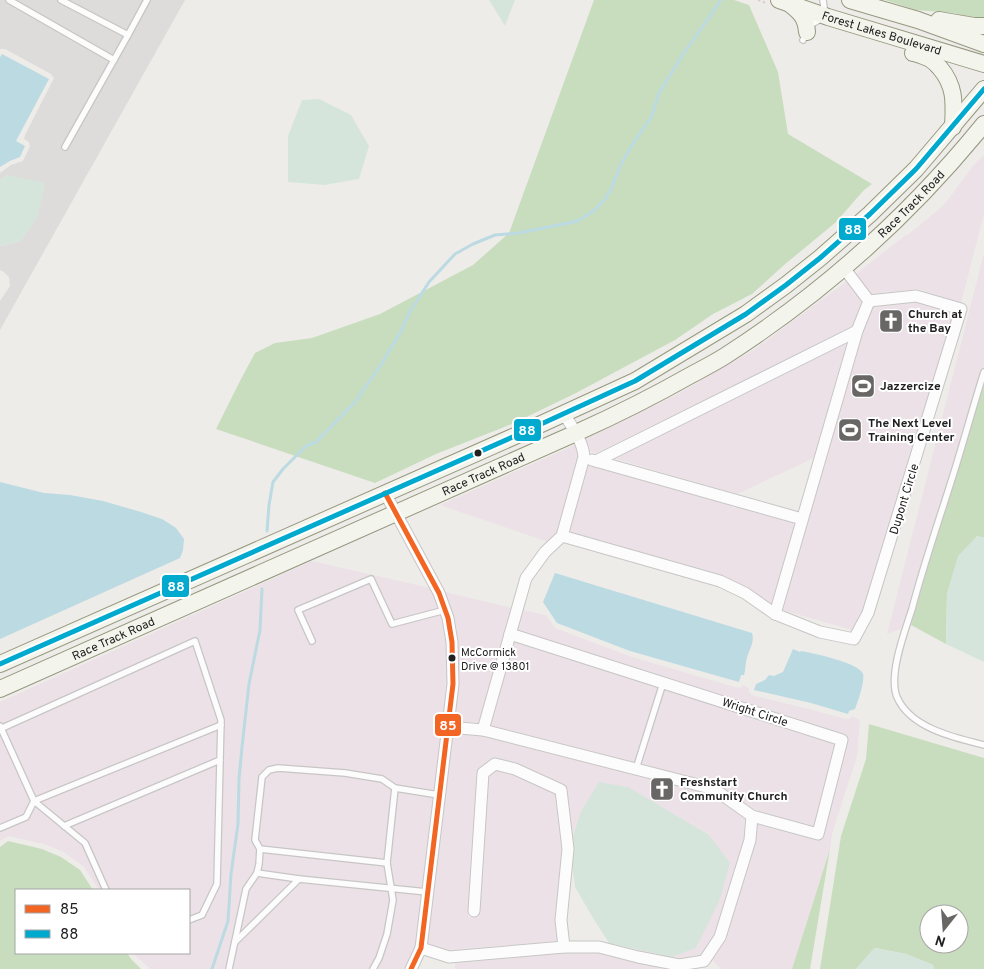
<svg xmlns="http://www.w3.org/2000/svg" width="984" height="969" viewBox="0 0 984 969" font-family="Overpass,sans-serif">
	<style>
		.residential { fill: #dddcda }
		.industrial { fill: #ece1e7 }
		.forest { fill: #c8ddbe; fill-rule: evenodd }
		.wetland { fill: #d6e5dc }
		.water { fill: #bbdae2 }
		.lines { fill: none; stroke-linecap: round; stroke-linejoin: round }
		.stream { stroke: #bbdae2; stroke-width: 3 }
		.lane-casing { stroke: #c7c6c5; stroke-width: 8 }
		.street-casing { stroke: #c7c6c5; stroke-width: 13 }
		.secondary-casing { stroke: #979880; stroke-width: 18 }
		.path { stroke: #dccdca; stroke-width: 2; stroke-dasharray: 2.5 2.5; stroke-linecap: butt }
		.lane { stroke: #fcfcfc; stroke-width: 5.5 }
		.street { stroke: #fcfcfc; stroke-width: 11 }
		.secondary { stroke: #f3f4eb; stroke-width: 16 }
		.bus-1-casing { stroke: #fff; stroke-width: 9 }
		.bus-2-casing { stroke: #fff; stroke-width: 9 }
		.bus-1 { stroke: #f26522; stroke-width: 5 }
		.bus-2 { stroke: #00a9ce; stroke-width: 5 }
		.bus-dot { fill: #202020; stroke: #fff; stroke-width: 2 }
		.labels { text-anchor: middle; stroke-width: 4; stroke-linejoin: round; paint-order: stroke }
		.bus-label { font-size: 11px; fill: #202020; stroke: #fff; text-anchor: start }
		.street-label { font-size: 12px; fill: #202020; stroke: #fff }
		.poi-label { font-size: 12px; font-weight: bold; fill: #202020; stroke: #fff; text-anchor: start }
		.line-badge { stroke: #fff; stroke-width: 2 }
		.badge-label { font-size: 14px; text-anchor: middle; font-weight: bold; fill: #fff }
	</style>
	<rect width="100%" height="100%" fill="#eeece9"/>
	<polygon class="residential" points="0,0 185,0 0,330 0,301 10,286 9,277 4,272 0,270 0,246 21,241 7,175 0,180 0,173 11,165 23,161 30,146 29,142 24,139 25,135 54,78 51,74 5,49 0,49"/>
	<g class="industrial">
		<polygon points="984,155 984,214 961,303 918,289 872,294 856,274 906,235 908,235 944,205 973,166"/>
		<polygon points="984,253 984,374 911,625 887,634"/>
		<polygon points="847,281 862,302 852,327 596,453 590,452 589,446 586,439 676,395 755,349"/>
		<polygon points="916,302 954,314 863,611 852,630 782,610 810,515 823,467 826,465 825,462 862,333 873,307"/>
		<polygon points="847,342 814,458 737,494 613,458"/>
		<polygon points="575,445 578,452 579,457 557,533 548,542 440,505"/>
		<polygon points="588,465 732,506 733,508 737,507 796,524 772,604 748,588 722,575 569,532"/>
		<polygon points="312,561 430,588 434,596 442,620 447,643 447,684 415,947 405,969 150,969 133,953 189,953 189,890 99,890 84,867 64,852 44,844 8,836 0,841 0,702"/>
		<polygon points="445,592 512,608 479,723 453,721 458,684 458,642 453,617"/>
		<polygon points="523,610 546,615 555,628 629,656 738,688 741,687 743,685 749,688 749,692 752,695 809,709 846,719 849,719 852,716 860,720 857,756 832,834 830,849 792,969 721,969 712,960 726,939 755,841 757,824 816,840 823,836 848,741 844,734 517,630"/>
		<polygon points="514,642 835,744 814,827 758,811 758,810 754,809 716,783 490,725"/>
		<polygon points="452,734 482,736 711,795 745,819 744,839 715,935 701,955 680,958 672,957 696,948 709,834 628,788 580,813 573,837 566,788 563,784 517,763 497,758 493,759 480,768 477,773 468,917 479,917 488,777 496,771 513,775 555,794 563,850 555,920 558,941 449,950 427,944"/>
		<polygon points="565,953 598,953 641,964 646,966 649,965 668,969 455,969 455,963"/>
	</g>
	<g class="forest">
		<polygon points="594,0 734,0 749,5 778,72 788,134 872,184 864,190 835,223 784,265 752,294 713,314 675,340 576,393 512,424 436,454 375,483 216,429 241,379 255,353 275,343 312,338 380,314 473,265 509,233"/>
		<polygon points="885,0 984,0 984,20 978,20 954,13 916,10"/>
		<polygon points="984,374 984,538 977,536 947,593 946,644 911,625"/>
		<path d="M 869,724 L 984,758 L 984,969 L 934,969 L 933,965 L 906,954 L 875,948 L 856,969 L 820,969 L 841,836 L 866,759 ZM 929,914 L 959,914 L 959,944 L 929,944 Z"/>
		<polygon points="8,841 42,849 61,857 80,870 93,890 16,890 16,953 127,953 131,959 141,969 0,969 0,847"/>
		<polygon points="830,849 810,969 792,969"/>
	</g>
	<g class="wetland">
		<polygon points="489,0 515,0 505,26"/>
		<polygon points="319,99 351,115 369,146 359,179 324,185 288,182 288,136 302,100"/>
		<polygon points="7,175 45,183 38,217 21,241 0,246 0,180"/>
		<polygon points="977,536 984,538 984,662 946,644 947,593 958,556"/>
		<polygon points="599,782 628,787 708,834 730,863 720,899 696,948 672,957 639,950 609,943 593,918 575,887 572,865 574,850 573,837 580,813"/>
		<polygon points="874,948 906,954 933,965 934,969 856,969"/>
	</g>
	<g class="water">
		<polygon points="2,54 49,79 16,141 25,146 20,157 10,161 0,167 0,57"/>
		<polygon points="0,482 44,493 70,495 103,501 141,512 162,519 176,528 184,539 183,550 180,558 0,639"/>
		<path d="M 555,573 L 752,633 C 755,643 749,649 747,658 C 745,664 746,669 744,675 L 741,675 L 739,682 L 630,651 L 557,623 L 543,602 Z"/>
		<path d="M 793,649 L 800,652 L 801,651 C 813,653 860,663 863,674 C 865,682 858,701 855,709 L 849,711 L 848,714 L 811,703 L 754,690 L 756,684 L 765,680 L 769,675 L 774,676 L 783,672 Z"/>
	</g>
	<g class="lines">
		<g class="stream">
			<polyline points="267,531 269,505 273,482 283,469 306,446 316,442 355,402 379,368 400,333 409,313 429,282 455,254 473,244 495,235 519,233 578,221 596,209 605,199 612,187 621,164 634,142 651,118 659,93 682,56 721,0"/>
			<polyline points="212,969 228,921 231,874 238,824 239,779 242,747 249,684 260,630 262,589"/>
		</g>
		<defs>
			<g id="lane">
				<polyline points="9,0 114,60"/>
				<polyline points="61,0 128,35 147,0"/>
				<polyline points="823,0 824,8 826,12"/>
				<polyline points="803,40 810,25 822,18"/>
				<polyline points="65,147 128,35"/>
				<path d="M 984,372 C 972,410 962,448 950,485 C 937,526 923,567 912,609 C 905,631 888,675 897,697 C 910,728 955,738 984,745"/>
				<polyline points="312,641 298,610 371,579 392,624 445,610"/>
				<polyline points="0,726 34,801 85,843 106,890"/>
				<polyline points="0,729 195,641 221,720 217,884 202,915 189,920"/>
				<polyline points="636,769 663,683"/>
				<polyline points="64,826 220,760"/>
				<polyline points="0,828 26,817 34,801 221,725"/>
				<polyline points="260,849 387,863"/>
				<polyline points="257,873 299,879 427,892"/>
				<polyline points="235,942 299,879"/>
				<polyline points="229,969 246,889 257,873 259,864 260,849 255,840 262,777 269,770 278,768 345,773 382,779 395,788 439,795"/>
				<polyline points="373,969 379,958 387,934 393,900 387,863 395,788"/>
			</g>
			<g id="street">
				<path d="M 564,414 C 572,427 583,441 584,457 L 562,536 L 720,581 L 745,593 L 775,614 L 820,632 L 854,639 L 868,613 L 961,309 L 916,296 L 869,301 L 844,268"/>
				<polyline points="592,460 802,519"/>
				<polyline points="596,461 857,331"/>
				<polyline points="385,493 439,593 448,618 452,642 453,684 421,948 411,969"/>
				<polyline points="775,614 857,331 869,301"/>
				<polyline points="447,727 483,730 714,789 752,816 818,834 842,740 510,634"/>
				<polyline points="483,730 526,578 545,552 562,536"/>
				<polyline points="474,911 483,773 495,764 515,769 561,790 568,849 561,920 564,947"/>
				<polyline points="421,948 449,957 564,947 599,947 638,957 679,965 704,961 720,937 750,840 752,816"/>
			</g>
			<g id="secondary">
				<path id="s1" d="M 779,0 L 828,17 L 984,64"/>
				<polyline points="850,0 918,20 984,44"/>
				<path d="M 791,5 C 801,13 806,18 807,32"/>
				<polyline points="939,20 974,26 984,26"/>
				<path d="M 913,53 C 918,54 923,56 928,58 C 933,60 936,64 940,68 C 956,87 954,104 953,127"/>
				<polyline points="0,664 515,436 635,381 746,314 786,285 820,258 870,214 916,169 984,89"/>
				<path id="s2" d="M 0,689 L 576,433 C 616,415 654,396 691,375 C 702,369 714,363 725,356 C 823,293 910,215 984,124"/>
			</g>
		</defs>
		<use href="#lane" class="lane-casing"/>
		<use href="#street" class="street-casing"/>
		<use href="#secondary" class="secondary-casing"/>
		<polyline class="path" points="758,0 766,3"/>
		<use href="#lane" class="lane"/>
		<use href="#street" class="street"/>
		<use href="#secondary" class="secondary"/>
		<defs>
			<polyline id="bus-1" points="385,493 439,593 448,618 452,642 453,684 421,948 411,969"/>
			<polyline id="bus-2" points="0,664 515,436 635,381 746,314 786,285 820,258 870,214 916,169 984,89"/>
		</defs>
		<use href="#bus-1" class="bus-1-casing"/>
		<use href="#bus-2" class="bus-2-casing"/>
		<use href="#bus-1" class="bus-1"/>
		<use href="#bus-2" class="bus-2"/>
	</g>
	<defs>
		<symbol id="church-square" viewBox="-11 -11 22 22"><rect x="-9" y="-9" width="18" height="18" rx="4" fill="#686766" stroke="#fff"/><path d="M-1.2-6h2.4v3.5h3.3v2.4h-3.3V6h-2.4V-.1h-3.3v-2.4h3.3Z" fill="#fff"/></symbol>
		<symbol id="stadium-square" viewBox="-11 -11 22 22"><rect x="-9" y="-9" width="18" height="18" rx="4" fill="#686766" stroke="#fff"/><path d="M0-5a6.5 5 0 1 0 0 10a6.5 5 0 1 0 0-10ZM-3.5-1.8h7v3.6h-7Z" fill="#fff"/></symbol>
	</defs>
	<g fill-rule="evenodd">
		<use href="#church-square" x="877" y="307" width="28" height="28"/>
		<use href="#stadium-square" x="849" y="372" width="28" height="28"/>
		<use href="#stadium-square" x="836" y="416" width="28" height="28"/>
		<use href="#church-square" x="648" y="775" width="28" height="28"/>
	</g>
	<g class="bus-dot">
		<circle cx="478" cy="453" r="4.5"/>
		<circle cx="452" cy="658" r="4.5"/>
	</g>
	<g class="labels">
		<g class="bus-label">
			<text x="461" y="656">McCormick<tspan x="461" dy="14">Drive @ 13801</tspan></text>
		</g>
		<g class="street-label">
			<text dy="4" stroke="none"><textPath href="#s1" startOffset="108">Forest Lakes Boulevard</textPath></text>
			<text dy="4" stroke="none"><textPath href="#s2" startOffset="1039">Race Track Road</textPath></text>
			<text dy="4" stroke="none"><textPath href="#s2" startOffset="529">Race Track Road</textPath></text>
			<text transform="translate(904 499) rotate(-73)" y="4">Dupont Circle</text>
			<text dy="4" stroke="none"><textPath href="#s2" startOffset="124">Race Track Road</textPath></text>
			<text transform="translate(755 712) rotate(18)" y="4">Wright Circle</text>
		</g>
		<g class="poi-label">
			<text x="908" y="318">Church at<tspan x="908" dy="14">the Bay</tspan></text>
			<text x="880" y="390">Jazzercize</text>
			<text x="868" y="427">The Next Level<tspan x="868" dy="14">Training Center</tspan></text>
			<text x="680" y="786">Freshstart<tspan x="680" dy="14">Community Church</tspan></text>
		</g>
	</g>
	<g class="line-badge">
		<rect x="838" y="217" width="29" height="24" rx="5" fill="#00a9ce"/>
		<rect x="513" y="418" width="29" height="24" rx="5" fill="#00a9ce"/>
		<rect x="161" y="574" width="29" height="24" rx="5" fill="#00a9ce"/>
		<rect x="434" y="713" width="28" height="24" rx="5" fill="#f26522"/>
	</g>
	<g class="badge-label">
		<text x="853" y="234">88</text>
		<text x="527" y="435">88</text>
		<text x="176" y="591">88</text>
		<text x="448" y="730">85</text>
	</g>
	<rect x="15" y="889" width="175" height="65" fill="#ffffff" stroke="#a6a6a6"/>
	<rect x="25" y="905" width="25" height="8" fill="#f26522" stroke="#a6a6a6"/>
	<text x="60" y="914" font-size="15" fill="#202020">85</text>
	<rect x="25" y="930" width="25" height="8" fill="#00a9ce" stroke="#a6a6a6"/>
	<text x="60" y="939" font-size="15" fill="#202020">88</text>
	<g transform="translate(944 929) rotate(197)"><circle r="24" fill="#ffffff" stroke="#a6a6a6"/>
	<path d="M0-4L9 19L0 12L-9 19Z" fill="#686766"/>
	<text y="-8" font-size="14" font-weight="bold" text-anchor="middle" fill="#202020">N</text>
	</g>
</svg>
